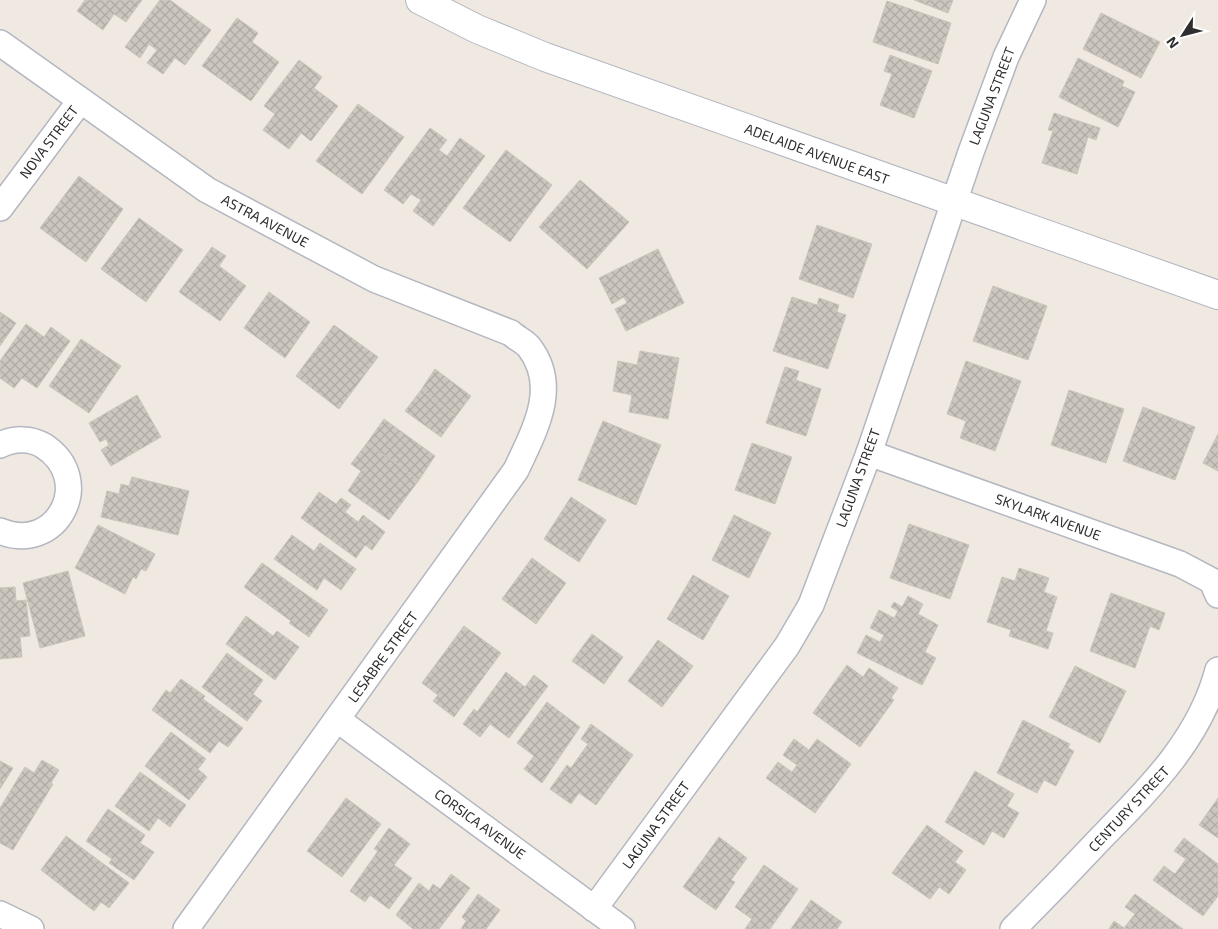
<svg xmlns="http://www.w3.org/2000/svg" width="1218" height="929" viewBox="0 0 1218 929" font-family="'Exo 2',sans-serif">
	<style>
		.building { fill: url(#building-cross-hatch); stroke: #cbc5ba }
		.lines { fill: none; stroke-linecap: round; stroke-linejoin: round }
		.street-casing { stroke: #b4b7c1; stroke-width: 28 }
		.secondary-casing { stroke: #b4b7c1; stroke-width: 30 }
		.street { stroke: #fff; stroke-width: 25 }
		.secondary { stroke: #fff; stroke-width: 28 }
		.labels { text-anchor: middle; stroke-width: 4; stroke-linejoin: round; paint-order: stroke }
		.street-label { font-size: 14px; fill: #2e2e2e; stroke: #fff }
	</style>
	<defs>
		<pattern id="building-cross-hatch" width="8" height="8" patternUnits="userSpaceOnUse" patternTransform="scale(1.25)"><rect width="8" height="8" fill="#cbc7bf"/><path d="M0 0l8 8M0 8l8-8" fill="none" stroke="#afaba4"/></pattern>
	</defs>
	<rect width="100%" height="100%" fill="#efe9e1"/>
	<g class="building">
		<polygon points="85,0 142,0 126,22 114,14 103,30 77,11"/>
		<polygon points="160,0 170,0 211,30 185,65 175,58 163,74 147,63 157,50 149,44 140,58 125,47"/>
		<polygon points="914,0 953,0 948,13"/>
		<polygon points="887,1 951,23 938,64 873,42"/>
		<polygon points="1101,13 1160,42 1141,78 1083,49"/>
		<polygon points="237,18 258,33 252,42 279,62 251,101 202,66"/>
		<polygon points="890,55 932,71 914,118 880,105 892,74 884,71"/>
		<polygon points="1078,58 1124,81 1122,86 1135,92 1118,127 1059,97"/>
		<polygon points="299,60 322,77 314,88 338,106 311,141 301,133 289,149 263,130 275,114 264,106"/>
		<polygon points="358,104 404,137 362,194 316,161"/>
		<polygon points="1054,113 1100,128 1096,140 1088,137 1077,174 1042,163 1053,131 1048,130"/>
		<polygon points="430,128 447,140 439,150 447,156 460,138 485,156 433,226 413,211 421,200 411,194 403,204 384,190"/>
		<polygon points="506,150 552,185 510,242 463,208"/>
		<polygon points="79,176 123,209 86,262 40,228"/>
		<polygon points="580,180 629,222 587,269 539,227"/>
		<polygon points="139,218 183,250 146,302 101,269"/>
		<polygon points="817,225 872,244 853,298 799,279"/>
		<polygon points="212,247 226,256 219,266 246,286 220,321 179,292"/>
		<polygon points="658,249 684,303 626,331 615,309 627,303 624,297 612,304 599,278"/>
		<polygon points="993,286 1047,306 1028,360 973,341"/>
		<polygon points="269,292 310,322 285,358 244,328"/>
		<polygon points="792,297 817,305 819,298 839,305 837,312 846,315 828,369 773,351"/>
		<polygon points="0,312 16,323 0,346"/>
		<polygon points="26,324 44,337 51,327 70,341 37,388 22,378 14,388 0,378 0,361"/>
		<polygon points="334,325 378,357 339,409 296,376"/>
		<polygon points="81,339 121,366 89,413 49,386"/>
		<polygon points="640,351 679,358 668,419 629,412 632,395 613,391 618,361 637,365"/>
		<polygon points="966,361 1021,381 995,451 960,438 966,421 947,414"/>
		<polygon points="785,367 799,371 796,380 821,389 806,436 766,423"/>
		<polygon points="435,369 471,396 456,416 421,390"/>
		<polygon points="421,390 456,416 441,437 405,411"/>
		<polygon points="1069,390 1124,409 1106,463 1051,445"/>
		<polygon points="137,395 161,437 111,466 101,450 109,445 106,439 100,442 89,423"/>
		<polygon points="1143,407 1195,427 1175,480 1123,461"/>
		<polygon points="384,419 435,456 419,480 367,443"/>
		<polygon points="603,421 661,445 636,505 578,480"/>
		<polygon points="1218,434 1218,471 1203,463"/>
		<polygon points="367,443 419,480 389,520 348,491 361,471 351,464"/>
		<polygon points="752,443 792,457 775,504 735,490"/>
		<polygon points="132,477 189,491 178,535 101,517 107,491 119,494 121,484 129,486"/>
		<polygon points="319,492 336,504 341,498 351,505 345,512 358,522 363,515 385,532 372,550 365,545 356,558 301,518"/>
		<polygon points="571,497 606,520 579,562 544,539"/>
		<polygon points="734,515 771,533 749,578 712,560"/>
		<polygon points="909,524 969,545 950,599 890,578"/>
		<polygon points="98,525 155,554 146,571 141,569 136,579 133,577 125,594 75,568"/>
		<polygon points="292,535 314,551 320,543 356,569 341,590 324,578 317,590 274,559"/>
		<polygon points="532,558 566,583 536,624 502,599"/>
		<polygon points="262,563 328,610 309,637 289,623 291,621 244,587"/>
		<polygon points="1019,568 1049,578 1044,592 1057,597 1046,631 1053,633 1048,649 1009,636 1011,630 987,622 1002,577 1015,581"/>
		<polygon points="68,571 85,636 40,648 23,583"/>
		<polygon points="693,575 729,596 703,640 667,619"/>
		<polygon points="15,587 16,601 26,600 30,636 20,637 22,657 0,659 0,588"/>
		<polygon points="1111,593 1165,613 1159,630 1150,626 1135,668 1090,651"/>
		<polygon points="908,596 923,604 918,614 938,625 925,652 936,658 922,685 857,653 866,635 880,642 884,635 870,628 879,610 894,618 898,611 891,607 894,602 902,607"/>
		<polygon points="246,616 273,636 277,631 299,647 275,680 226,644"/>
		<polygon points="464,626 501,653 454,717 433,701 438,695 422,683"/>
		<polygon points="592,634 623,657 604,684 572,661"/>
		<polygon points="658,640 693,666 662,707 628,681"/>
		<polygon points="227,653 263,680 253,694 262,701 247,721 202,687"/>
		<polygon points="847,665 863,677 869,668 898,688 891,698 894,700 860,747 813,713"/>
		<polygon points="1075,666 1126,691 1100,743 1049,717"/>
		<polygon points="506,672 525,687 534,675 548,686 509,738 490,724 480,737 463,724 474,709 477,712"/>
		<polygon points="181,679 205,696 203,699 243,728 228,747 219,741 210,753 152,710 166,690 170,693"/>
		<polygon points="547,702 580,727 542,783 524,769 534,756 517,743"/>
		<polygon points="1023,720 1070,744 1068,748 1074,751 1056,786 1044,780 1037,793 997,773"/>
		<polygon points="591,724 633,755 596,805 579,793 571,804 550,789 567,765 571,768 588,744 581,739"/>
		<polygon points="171,732 206,759 198,769 207,777 189,800 145,766"/>
		<polygon points="794,739 809,750 817,739 851,764 815,813 766,778 778,762 792,772 797,765 783,755"/>
		<polygon points="42,760 59,770 51,783 53,784 13,850 0,843 0,808 25,767 34,773"/>
		<polygon points="0,761 13,768 0,789"/>
		<polygon points="975,771 1014,794 1007,806 1019,813 1004,838 992,831 984,845 945,822"/>
		<polygon points="140,772 186,805 170,827 158,818 149,831 115,806"/>
		<polygon points="346,798 381,824 342,877 307,851"/>
		<polygon points="1218,798 1218,838 1199,825"/>
		<polygon points="108,809 145,835 140,843 154,852 134,880 109,863 112,859 86,841"/>
		<polygon points="927,825 963,851 955,862 966,870 949,894 939,887 930,899 892,873"/>
		<polygon points="389,828 410,844 394,865 412,878 389,909 370,895 365,902 350,891 378,851 374,849"/>
		<polygon points="66,836 129,883 109,908 101,902 94,911 41,870"/>
		<polygon points="719,837 747,858 731,880 735,882 716,910 683,887"/>
		<polygon points="1184,838 1218,864 1218,896 1203,916 1153,880 1164,866 1175,874 1186,859 1174,851"/>
		<polygon points="764,865 798,889 770,929 745,929 752,919 735,907"/>
		<polygon points="451,874 470,888 439,929 413,929 396,915 419,883 429,891 433,884 440,889"/>
		<polygon points="478,894 500,910 486,929 461,929 466,921 462,917"/>
		<polygon points="1135,894 1183,929 1109,929 1114,921 1124,928 1135,914 1125,907"/>
		<polygon points="811,900 842,922 837,929 791,929"/>
	</g>
	<g class="lines">
		<defs>
			<g id="street">
				<path d="M 0,43 L 207,190 L 374,279 L 511,333 C 516,338 525,342 529,347 C 560,387 534,431 516,470 L 186,929"/>
				<polyline points="0,208 80,101"/>
				<path d="M 0,445 C 14,438 31,438 44,446 C 96,480 57,555 0,531"/>
				<polyline points="869,453 1180,564 1212,581 1218,595"/>
				<polyline points="338,720 622,929"/>
				<polyline points="594,909 787,646 811,605 869,453 971,152 1006,57 1033,0"/>
				<polyline points="0,914 31,929"/>
				<path d="M 1013,929 C 1043,899 1072,869 1101,838 C 1149,789 1200,739 1218,670"/>
			</g>
			<polyline id="secondary" points="420,0 477,29 545,57 1218,295"/>
		</defs>
		<use href="#street" class="street-casing"/>
		<use href="#secondary" class="secondary-casing"/>
		<use href="#street" class="street"/>
		<use href="#secondary" class="secondary"/>
	</g>
	<g class="labels">
		<g class="street-label">
			<text transform="translate(992 96) rotate(-69)" y="5">LAGUNA STREET</text>
			<text transform="translate(49 142) rotate(-53)" y="5">NOVA STREET</text>
			<text transform="translate(817 154) rotate(20)" y="5">ADELAIDE AVENUE EAST</text>
			<text transform="translate(265 221) rotate(28)" y="5">ASTRA AVENUE</text>
			<text transform="translate(858 478) rotate(-70)" y="5">LAGUNA STREET</text>
			<text transform="translate(1048 517) rotate(20)" y="5">SKYLARK AVENUE</text>
			<text transform="translate(383 657) rotate(-54)" y="5">LESABRE STREET</text>
			<text transform="translate(1129 809) rotate(-47)" y="5">CENTURY STREET</text>
			<text transform="translate(480 824) rotate(36)" y="5">CORSICA AVENUE</text>
			<text transform="translate(656 825) rotate(-54)" y="5">LAGUNA STREET</text>
		</g>
	</g>
	<g transform="translate(1183 35) rotate(234)" stroke="#ffffff" stroke-width="4" paint-order="stroke">
	<path d="M0-4L9 19L0 12L-9 19Z" fill="#2e2e2e"/>
	<text y="-8" font-size="14" font-weight="bold" text-anchor="middle" fill="#2e2e2e">N</text>
	</g>
</svg>
